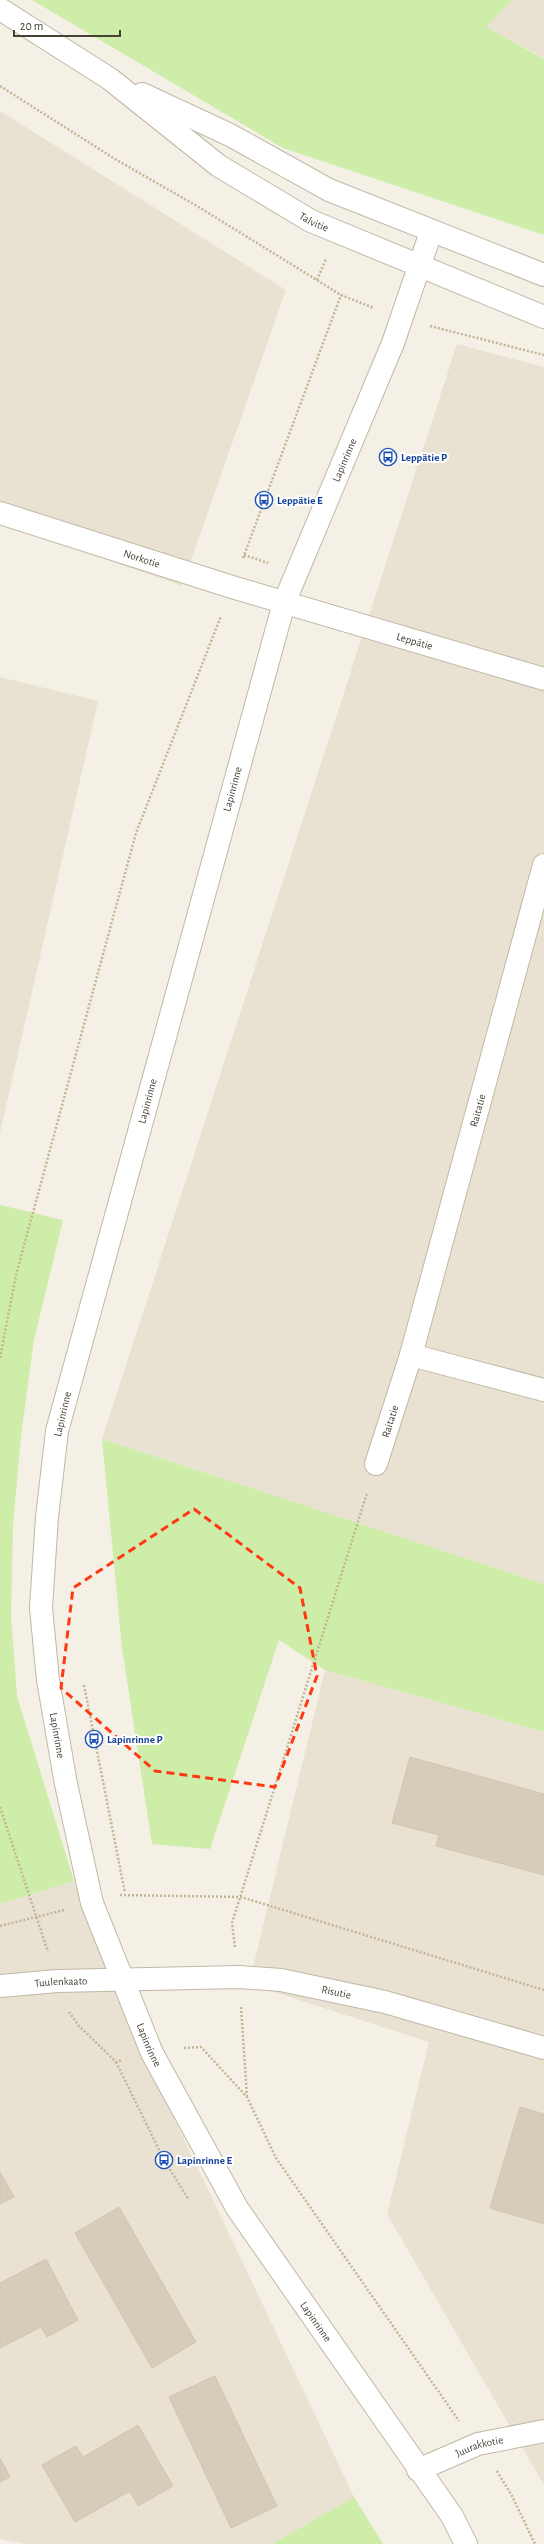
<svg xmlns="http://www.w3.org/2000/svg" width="544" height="2544" viewBox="0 0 544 2544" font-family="'Alegreya Sans',sans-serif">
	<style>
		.residential { fill: #e9e2d2 }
		.green { fill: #ceeda9 }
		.building { fill: #d7ccb9; stroke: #d3c4ac }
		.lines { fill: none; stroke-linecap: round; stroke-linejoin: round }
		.minor-casing { stroke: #c1b8a6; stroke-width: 24 }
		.path { stroke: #c4b496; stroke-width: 2.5; stroke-dasharray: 2 2; stroke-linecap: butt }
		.minor { stroke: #fff; stroke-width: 22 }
		.marked { fill: none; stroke: #ff3811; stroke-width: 3; stroke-dasharray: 8 5; stroke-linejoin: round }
		.labels { text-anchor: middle; stroke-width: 4; stroke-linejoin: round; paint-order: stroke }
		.street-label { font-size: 11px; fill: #474034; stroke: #fff }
		.transit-label { font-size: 11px; font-weight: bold; fill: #164399; stroke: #fff; text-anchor: start }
	</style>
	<rect width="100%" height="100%" fill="#f4f0e5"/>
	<g class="residential">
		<polygon points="512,0 544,0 544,58 485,27"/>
		<polygon points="0,111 286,290 182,586 0,522"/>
		<polygon points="457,344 544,367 544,1584 102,1439"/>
		<polygon points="0,677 98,701 0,1133"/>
		<polygon points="325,1670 544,1732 544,2485 387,2214 429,2042 249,1984"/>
		<polygon points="74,1881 140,2046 354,2497 272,2544 27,2544 0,2539 0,1904"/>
	</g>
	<g class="green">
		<polygon points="32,0 512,0 486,27 544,59 544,235 283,148"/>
		<polygon points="0,1205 63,1220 34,1340 21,1436 13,1525 11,1616 17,1696 74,1881 0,1904"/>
		<polygon points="102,1439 544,1584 544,1732 325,1670 279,1640 210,1849 152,1844 122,1648"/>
		<polygon points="354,2497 383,2544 272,2544"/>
	</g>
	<g class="building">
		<polygon points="410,1757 544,1794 544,1875 436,1846 439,1835 392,1823"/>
		<polygon points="520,2107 544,2114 544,2224 490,2208"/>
		<polygon points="0,2172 14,2197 0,2204"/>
		<polygon points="119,2207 196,2342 152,2368 75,2233"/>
		<polygon points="46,2259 78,2320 47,2337 41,2327 0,2348 0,2283"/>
		<polygon points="215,2376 277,2506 231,2528 169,2397"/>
		<polygon points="138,2425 173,2486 138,2506 130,2491 75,2522 42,2465 76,2446 83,2457"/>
		<polygon points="0,2458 10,2477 0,2482"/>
	</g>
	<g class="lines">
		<defs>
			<g id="minor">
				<path id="s1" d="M 0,9 L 110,79 L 219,166 L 311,221 L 544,317"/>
				<polyline points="142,94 230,135 329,190 544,275"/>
				<path id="s2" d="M 431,232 L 393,343 L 284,603 L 57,1431 L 47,1517 L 41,1608 L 48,1680 L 66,1784 L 92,1903 L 152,2053 L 237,2208 L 452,2516 L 466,2544"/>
				<path id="s3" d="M 0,513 L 232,587 L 544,679"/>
				<polyline points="411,1355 544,1390"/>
				<path id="s4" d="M 376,1464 L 411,1355 L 544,865"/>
				<path id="s5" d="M 0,1986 L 57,1981 L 239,1977 L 281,1980 L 385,2002 L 544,2048"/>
				<path id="s6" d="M 418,2470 L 478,2444 L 544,2431"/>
			</g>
		</defs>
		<use href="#minor" class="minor-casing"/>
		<g class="path">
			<polyline points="0,86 115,159 202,209 341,295 374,308"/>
			<polyline points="317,280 326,259"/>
			<polyline points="430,326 544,355"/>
			<polyline points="244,555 268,563"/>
			<polyline points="243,558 341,295"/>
			<polyline points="0,1358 16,1275 136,833 221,616"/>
			<polyline points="84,1685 125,1893"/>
			<polyline points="0,1807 48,1952"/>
			<polyline points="120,1895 241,1897 544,1990"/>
			<polyline points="0,1926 64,1910"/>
			<polyline points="235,1947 232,1923 367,1493"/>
			<polyline points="241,2007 247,2096"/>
			<polyline points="69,2012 79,2026 116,2062 122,2060"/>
			<polyline points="184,2048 201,2047 247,2097 276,2158 459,2421"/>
			<polyline points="116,2062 164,2160 189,2200"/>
			<polyline points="497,2471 512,2496 535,2544"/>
		</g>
		<use href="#minor" class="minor"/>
	</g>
	<path class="marked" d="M 194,1509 L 300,1588 L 317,1676 L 275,1787 L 155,1771 L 61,1688 L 73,1588 Z"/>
	<defs>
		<symbol id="bus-ring" viewBox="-11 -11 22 22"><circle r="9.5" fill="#fff" stroke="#1a4fb4" stroke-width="1.5"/><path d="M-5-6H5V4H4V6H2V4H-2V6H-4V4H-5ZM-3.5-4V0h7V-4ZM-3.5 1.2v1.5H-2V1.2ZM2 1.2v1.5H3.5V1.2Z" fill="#1a4fb4"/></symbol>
	</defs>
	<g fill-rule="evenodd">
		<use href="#bus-ring" x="378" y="447" width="20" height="20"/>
		<use href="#bus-ring" x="254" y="490" width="20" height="20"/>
		<use href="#bus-ring" x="84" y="1729" width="20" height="20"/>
		<use href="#bus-ring" x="154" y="2150" width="20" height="20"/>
	</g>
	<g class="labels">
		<g class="street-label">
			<text dy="4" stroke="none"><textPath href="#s1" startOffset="380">Talvitie</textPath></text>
			<text transform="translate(344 460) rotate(-67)" y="4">Lapinrinne</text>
			<text dy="4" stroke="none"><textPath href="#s3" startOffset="149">Norkotie</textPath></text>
			<text dy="4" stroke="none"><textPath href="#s3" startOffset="434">Leppätie</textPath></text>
			<text transform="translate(232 789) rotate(-75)" y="4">Lapinrinne</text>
			<text transform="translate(147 1101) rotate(-75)" y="4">Lapinrinne</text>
			<text dy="4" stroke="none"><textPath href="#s4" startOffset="368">Raitatie</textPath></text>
			<text transform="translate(62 1414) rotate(-77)" y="4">Lapinrinne</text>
			<text dy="4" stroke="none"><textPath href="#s4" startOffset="45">Raitatie</textPath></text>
			<text dy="4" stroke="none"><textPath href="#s2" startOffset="1564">Lapinrinne</textPath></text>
			<text dy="4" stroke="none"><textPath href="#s5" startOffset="61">Tuulenkaato</textPath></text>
			<text dy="4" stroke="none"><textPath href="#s5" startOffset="338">Risutie</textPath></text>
			<text dy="4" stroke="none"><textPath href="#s2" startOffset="1888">Lapinrinne</textPath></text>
			<text dy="4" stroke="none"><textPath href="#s2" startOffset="2212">Lapinrinne</textPath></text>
			<text dy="4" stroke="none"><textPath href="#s6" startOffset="66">Juurakkotie</textPath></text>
		</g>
		<g class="transit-label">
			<text x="401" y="461">Leppätie P</text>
			<text x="277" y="504">Leppätie E</text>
			<text x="107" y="1743">Lapinrinne P</text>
			<text x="177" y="2164">Lapinrinne E</text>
		</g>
	</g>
	<path d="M14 30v6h106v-6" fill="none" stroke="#474034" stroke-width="2"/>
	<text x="20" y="30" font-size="12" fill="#474034" stroke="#ffffff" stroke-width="3" paint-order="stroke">20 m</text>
</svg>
